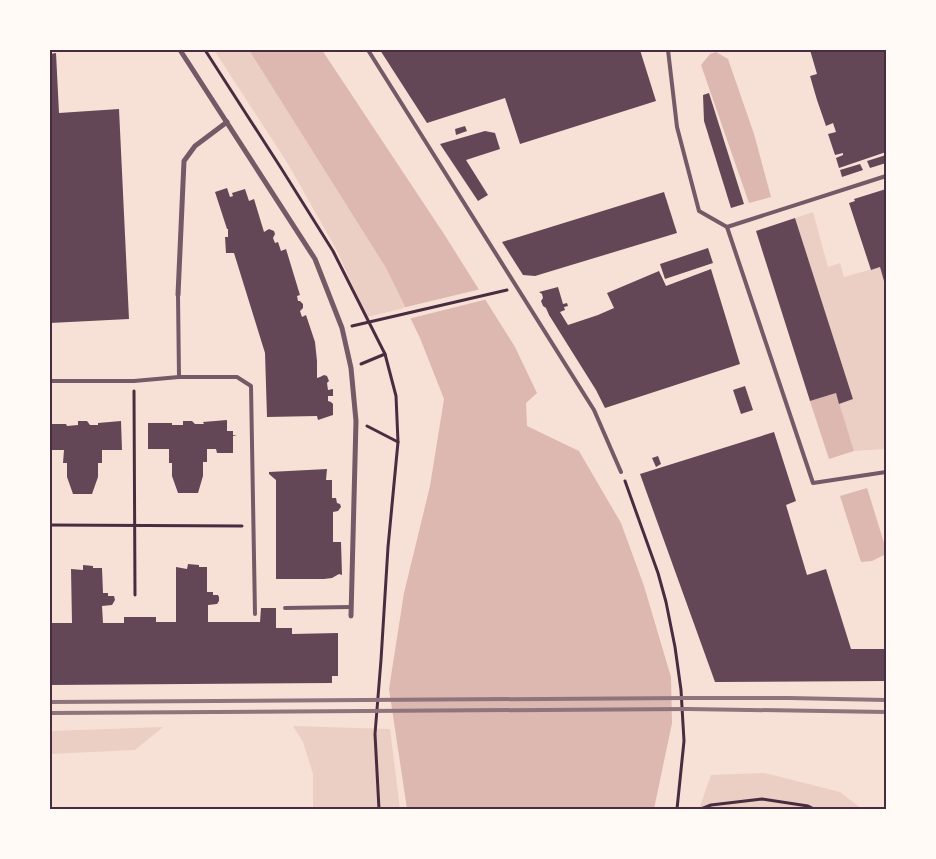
<svg xmlns="http://www.w3.org/2000/svg" width="936" height="859" viewBox="0 0 936 859" font-family="'IBM Plex Sans',sans-serif">
	<style>
		.green { fill: #ebcfc5 }
		.water { fill: #dcb8b0 }
		.pier { fill: #f7e1d7 }
		.building { fill: #644757 }
		.lines { fill: none; stroke-linecap: round; stroke-linejoin: round }
		.path { stroke: #4a2c40; stroke-width: 3 }
		.service { stroke: #755966; stroke-width: 4 }
		.minor { stroke: #755966; stroke-width: 5 }
		.rail { stroke: #8f747c; stroke-width: 4 }
		.neatline { fill: none; stroke: #4a2c40; stroke-width: 2 }
	</style>
	<rect width="100%" height="100%" fill="#f7e1d7"/>
	<g class="green">
		<polygon points="214,50 249,50 386,268 405,308 367,317 336,249 288,164"/>
		<polygon points="813,212 828,267 840,263 844,277 880,267 886,287 886,449 854,451 839,404 853,399 795,218"/>
		<polygon points="293,726 390,729 400,809 313,809 313,774 303,742"/>
		<polygon points="163,727 135,750 50,754 50,731"/>
		<polygon points="765,773 840,792 862,809 699,809 711,775"/>
	</g>
	<g class="water">
		<polygon points="249,50 322,50 444,234 515,347 537,393 526,403 527,426 579,451 621,523 644,586 671,677 672,723 654,809 407,809 389,689 404,593 430,486 444,399 420,338 386,268"/>
		<polygon points="716,52 728,59 754,134 771,197 749,203 701,65 710,54"/>
		<polygon points="836,393 854,451 829,459 810,401"/>
		<polygon points="867,488 886,549 886,554 872,561 861,562 840,496"/>
	</g>
	<polygon class="pier" points="481,289 488,299 408,319 402,308"/>
	<g class="building">
		<polygon points="380,50 640,50 656,101 520,144 505,98 427,123"/>
		<polygon points="810,50 886,50 886,152 839,168 836,158 843,155 843,153 835,155 828,134 836,132 833,123 826,126 817,100 810,76 817,74"/>
		<polygon points="56,53 59,113 119,109 129,319 50,323 50,54"/>
		<polygon points="709,93 744,204 731,208 704,121 703,95"/>
		<polygon points="465,126 467,131 456,135 455,129"/>
		<polygon points="485,131 495,133 500,149 466,160 488,195 478,201 440,144"/>
		<polygon points="886,155 886,163 870,168 867,161"/>
		<polygon points="860,164 863,170 842,177 840,170"/>
		<polygon points="227,188 230,197 233,196 232,193 245,189 249,201 254,199 264,232 269,229 274,231 275,234 273,238 275,243 278,242 281,251 286,249 300,295 297,296 298,301 300,301 303,304 303,308 300,311 302,317 306,315 315,342 317,361 317,378 320,377 324,375 327,376 329,381 327,383 328,390 333,389 333,396 328,396 328,401 331,402 333,404 333,415 318,420 317,416 267,417 265,353 234,253 226,253 225,237 228,237 228,229 227,229 215,192"/>
		<polygon points="886,189 886,280 884,281 880,267 871,270 849,203 855,201 854,199"/>
		<polygon points="664,192 677,233 535,276 523,275 502,242"/>
		<polygon points="795,218 853,399 839,404 836,393 810,401 756,231"/>
		<polygon points="708,248 713,263 665,279 660,264"/>
		<polygon points="711,269 740,364 605,408 596,390 549,315 546,308 543,306 541,301 543,298 542,294 539,292 558,287 563,304 567,303 568,306 564,307 565,310 560,312 568,325 598,315 614,308 607,293 659,271 666,286"/>
		<polygon points="745,386 753,410 741,414 733,390"/>
		<polygon points="227,420 227,431 233,431 233,435 237,435 233,436 233,453 217,453 216,449 207,449 207,462 203,462 203,476 198,493 178,493 172,476 172,463 169,463 169,449 148,449 148,423 172,423 172,425 183,425 183,421 192,421 195,424 204,424 203,422"/>
		<polygon points="78,421 87,421 90,425 98,425 98,423 121,421 122,450 102,450 102,463 98,463 98,477 92,494 73,494 67,477 67,463 63,463 64,450 50,450 50,424 66,424 67,426 78,425"/>
		<polygon points="774,432 796,501 786,505 807,575 826,569 851,649 886,649 886,681 715,682 640,474"/>
		<polygon points="658,456 661,464 656,467 652,458"/>
		<polygon points="327,469 326,480 332,480 332,498 336,498 337,503 340,504 341,507 338,511 333,512 333,542 341,542 342,575 339,574 332,578 324,579 276,579 276,480 269,474 269,472"/>
		<polygon points="188,564 199,565 199,567 207,567 207,592 213,592 213,595 218,595 219,597 219,601 217,604 208,605 208,622 260,622 261,608 276,608 276,628 292,628 292,634 338,633 338,676 332,676 332,683 50,685 50,623 72,623 71,569 83,570 83,565 93,566 93,568 102,568 103,593 108,593 108,596 114,596 115,600 112,605 102,606 103,623 124,623 124,617 156,617 156,622 176,622 176,567 187,569"/>
	</g>
	<g class="lines">
		<g class="path">
			<polyline points="205,50 281,168 333,251 385,354 396,396 398,442 388,547 381,660 375,734 379,809"/>
			<polyline points="352,326 507,290"/>
			<polyline points="361,364 385,354"/>
			<polyline points="134,391 135,595"/>
			<polyline points="367,426 398,442"/>
			<polyline points="625,481 658,573 666,602 675,647 681,690 684,741 677,809"/>
			<polyline points="50,525 242,526"/>
			<polyline points="701,809 711,805 762,799 808,806 814,809"/>
		</g>
		<g class="service">
			<polyline points="368,50 594,410 621,472"/>
			<polyline points="668,50 677,127 699,211 727,227 813,483 886,472"/>
			<polyline points="727,227 886,176"/>
			<polyline points="178,295 179,377"/>
			<polyline points="50,381 134,381 179,377 237,377 251,386 255,614"/>
			<polyline points="285,608 351,607"/>
		</g>
		<g class="minor">
			<polyline points="180,50 315,259 342,328 351,368 356,421 351,616"/>
			<polyline points="178,295 184,161 195,146 227,122"/>
		</g>
		<g class="rail">
			<polyline points="50,702 688,698 789,698 886,700"/>
			<polyline points="50,713 688,709 886,712"/>
		</g>
	</g>
	<rect width="936" height="859" fill="none" stroke="#fffaf5" stroke-width="102"/>
	<rect x="51" y="51" width="834" height="757" class="neatline"/>
</svg>
